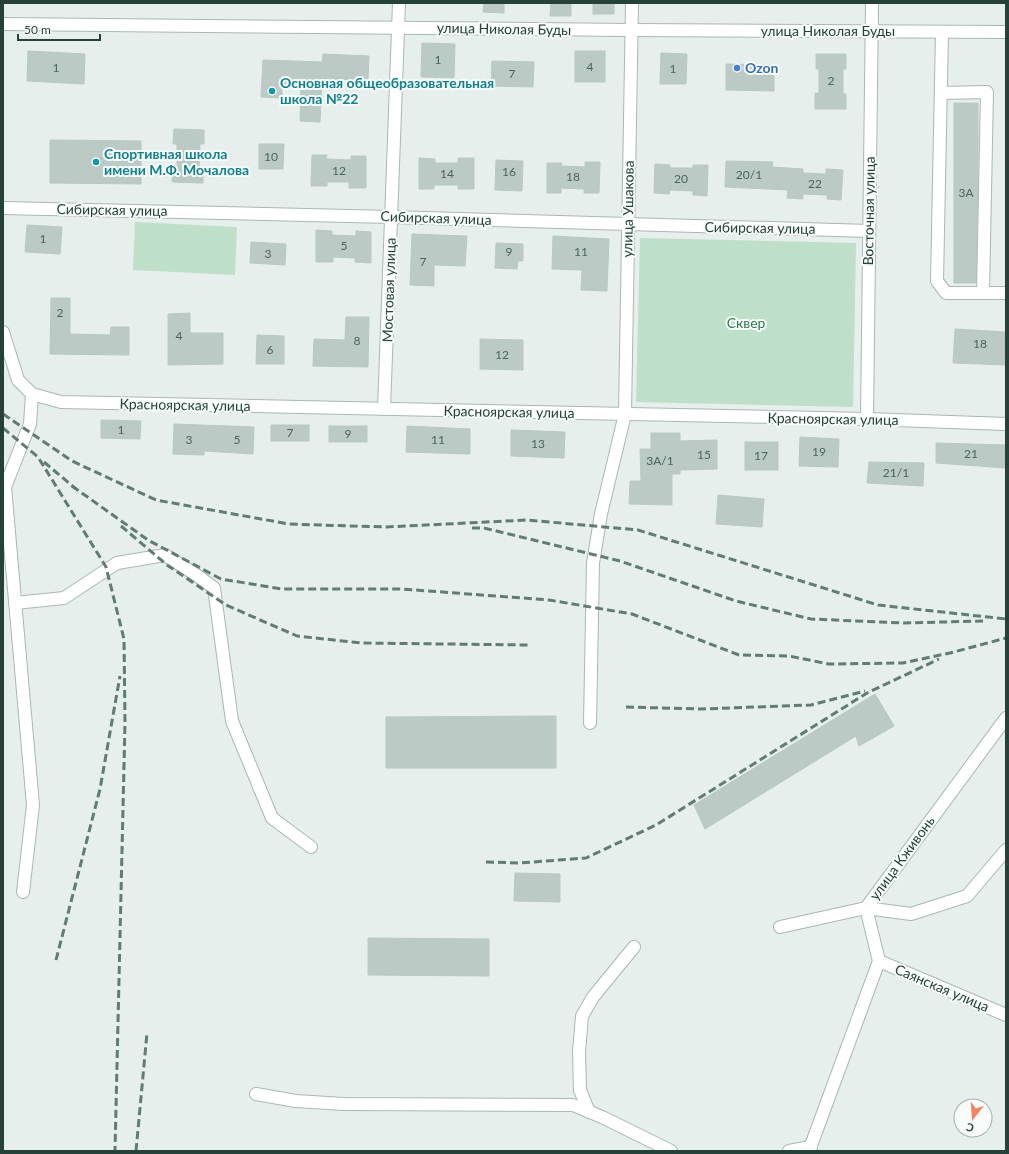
<svg xmlns="http://www.w3.org/2000/svg" width="1009" height="1154" viewBox="0 0 1009 1154" font-family="Lato,sans-serif">
	<style>
		.green { fill: #bfe0c8 }
		.building { fill: #bbcac4; stroke: #b8c9c2 }
		.lines { fill: none; stroke-linecap: round; stroke-linejoin: round }
		.minor-casing { stroke: #a8b8b2; stroke-width: 14 }
		.minor { stroke: #fff; stroke-width: 12 }
		.rail { stroke: #5f7d75; stroke-width: 3; stroke-dasharray: 8 4; stroke-linecap: butt }
		.shop-dot { fill: #3f7fe0; stroke: #f7fbf9; stroke-width: 1.5 }
		.culture-dot { fill: #0f9aa8; stroke: #f7fbf9; stroke-width: 1.5 }
		.labels { text-anchor: middle; stroke-width: 4; stroke-linejoin: round; paint-order: stroke }
		.number-label { font-size: 12px; fill: #4a645c }
		.street-label { font-size: 14px; fill: #24423a; stroke: #f7fbf9 }
		.shop-label { font-size: 14px; font-weight: bold; fill: #366cbe; stroke: #f7fbf9; text-anchor: start }
		.culture-label { font-size: 14px; font-weight: bold; fill: #0d838f; stroke: #f7fbf9; text-anchor: start }
		.park-label { font-size: 14px; fill: #2d7a4b; stroke: #f7fbf9 }
	</style>
	<rect width="100%" height="100%" fill="#e6efeb"/>
	<g class="green">
		<polygon points="135,222 237,227 235,275 133,270"/>
		<polygon points="640,238 856,243 853,407 636,402"/>
	</g>
	<g class="building">
		<polygon points="484,3 504,3 504,13 483,12"/>
		<polygon points="551,3 571,3 571,16 550,16"/>
		<rect x="593" y="3" width="21" height="11"/>
		<polygon points="422,43 455,44 454,78 421,77"/>
		<polygon points="28,51 85,54 84,84 27,81"/>
		<rect x="575" y="51" width="30" height="31"/>
		<polygon points="661,53 687,54 686,84 660,84"/>
		<polygon points="323,54 369,56 368,80 322,79 320,122 300,121 301,84 282,84 282,98 261,97 263,60 322,62"/>
		<polygon points="816,54 846,54 846,69 843,69 843,94 846,94 846,109 815,109 815,93 819,93 819,69 816,69"/>
		<polygon points="492,61 534,62 533,87 491,86"/>
		<polygon points="726,64 774,65 774,91 726,90"/>
		<polygon points="954,103 978,103 978,160 976,283 954,283"/>
		<polygon points="174,129 204,130 204,144 200,144 199,168 203,168 203,183 172,182 173,168 177,168 177,144 173,144"/>
		<polygon points="50,140 141,141 141,184 50,183"/>
		<polygon points="259,144 284,144 283,169 259,169"/>
		<polygon points="312,155 327,155 326,159 351,160 351,156 366,156 366,188 349,188 349,182 327,182 327,186 311,186"/>
		<polygon points="419,158 435,159 435,163 458,163 458,158 474,158 474,189 458,189 458,185 434,185 434,189 419,189"/>
		<polygon points="496,160 523,161 522,191 495,190"/>
		<polygon points="726,161 773,162 772,167 803,169 803,173 826,174 826,169 843,170 841,200 827,199 827,195 803,194 803,199 787,198 788,190 725,187"/>
		<polygon points="585,162 600,162 599,193 584,193 584,189 561,188 561,193 547,193 547,163 562,163 561,166 585,167"/>
		<polygon points="655,164 670,165 670,168 693,168 693,165 708,165 707,196 693,195 693,191 670,190 669,194 654,193"/>
		<polygon points="27,225 62,227 60,254 25,252"/>
		<polygon points="316,230 332,231 332,235 356,236 356,231 371,232 371,263 355,262 355,258 333,257 333,262 316,262"/>
		<polygon points="412,234 467,236 465,266 434,265 434,286 410,285"/>
		<polygon points="553,236 609,239 607,291 581,290 582,270 552,269"/>
		<polygon points="251,242 286,244 285,265 250,263"/>
		<polygon points="496,243 523,244 523,261 518,261 517,269 495,268"/>
		<polygon points="51,298 70,298 70,334 110,335 111,327 129,327 129,355 50,354"/>
		<polygon points="190,313 190,333 223,333 223,364 168,365 168,314"/>
		<polygon points="346,317 369,317 368,367 313,366 314,339 345,340"/>
		<polygon points="955,329 1006,332 1006,365 953,363"/>
		<polygon points="257,335 284,336 284,364 256,364"/>
		<polygon points="480,339 523,340 523,370 480,369"/>
		<polygon points="101,420 141,421 140,439 101,438"/>
		<polygon points="174,424 254,427 253,454 204,451 204,455 173,454"/>
		<rect x="271" y="425" width="38" height="16"/>
		<rect x="329" y="426" width="38" height="16"/>
		<polygon points="407,426 470,429 470,454 406,452"/>
		<polygon points="511,430 565,432 564,458 511,456"/>
		<polygon points="651,433 680,433 680,441 717,440 717,469 680,470 680,474 672,474 672,505 629,504 630,481 641,481 640,449 651,449"/>
		<polygon points="800,437 839,439 838,467 799,466"/>
		<rect x="745" y="442" width="33" height="28"/>
		<polygon points="936,443 1006,445 1006,468 936,463"/>
		<polygon points="869,462 924,463 923,486 867,483"/>
		<polygon points="718,495 764,499 762,527 716,524"/>
		<polygon points="875,694 894,726 859,746 856,736 705,829 694,805"/>
		<polygon points="556,716 556,768 386,768 386,717"/>
		<polygon points="515,873 560,874 560,902 514,901"/>
		<polygon points="368,938 489,939 489,976 368,975"/>
	</g>
	<g class="lines">
		<defs>
			<g id="minor">
				<polyline points="3,24 631,30 1006,32"/>
				<polyline points="942,32 937,281 946,293 1006,293"/>
				<polyline points="941,93 987,92 983,293"/>
				<polyline points="3,208 391,217 869,231"/>
				<polyline points="3,332 18,380 32,394 61,402 867,419 1006,424"/>
				<polyline points="384,409 399,3"/>
				<polyline points="867,419 872,3"/>
				<polyline points="15,603 64,598 117,563 165,555 195,574 214,588 232,721 272,818 311,847"/>
				<polyline points="590,723 593,563 601,514 625,414 632,3"/>
				<polyline points="23,892 33,805 5,487 30,424 32,394"/>
				<polyline points="780,927 866,908 911,914 967,896 1006,850"/>
				<polyline points="879,961 1006,1015"/>
				<polyline points="256,1094 296,1101 344,1104 573,1105 602,1117 671,1151"/>
				<polyline points="589,1112 580,1090 579,1052 582,1016 593,997 634,947"/>
				<polyline points="789,1151 811,1147"/>
				<polyline points="809,1151 879,961 866,908 1006,718"/>
			</g>
		</defs>
		<use href="#minor" class="minor-casing"/>
		<use href="#minor" class="minor"/>
		<g class="rail">
			<polyline points="3,414 72,461 156,500 289,524 386,527 527,520 638,530 878,605 1006,619"/>
			<polyline points="3,428 38,457 106,567 124,639 125,722 115,1151"/>
			<polyline points="44,462 76,489"/>
			<polyline points="72,486 148,540 221,579 282,589 402,589 549,600 632,614 739,655 789,656 829,664 903,663 950,653 1006,638"/>
			<polyline points="121,526 167,565 226,605 297,636 361,643 530,645"/>
			<polyline points="472,528 484,528 620,561 736,601 811,619 904,623 983,621"/>
			<polyline points="626,707 701,709 811,705 865,691"/>
			<polyline points="486,862 519,863 586,858 656,825 867,693 939,659"/>
			<polyline points="56,960 100,789 120,676"/>
			<polyline points="136,1151 147,1033"/>
		</g>
	</g>
	<circle class="shop-dot" cx="737" cy="68" r="4"/>
	<g class="culture-dot">
		<circle cx="272" cy="91" r="4"/>
		<circle cx="96" cy="162" r="4"/>
	</g>
	<g class="labels">
		<g class="number-label">
			<text x="438" y="64">1</text>
			<text x="590" y="71">4</text>
			<text x="56" y="72">1</text>
			<text x="673" y="73">1</text>
			<text x="512" y="78">7</text>
			<text x="831" y="85">2</text>
			<text x="271" y="161">10</text>
			<text x="339" y="175">12</text>
			<text x="509" y="176">16</text>
			<text x="447" y="178">14</text>
			<text x="749" y="179">20/1</text>
			<text x="573" y="181">18</text>
			<text x="681" y="183">20</text>
			<text x="815" y="188">22</text>
			<text x="966" y="197">3А</text>
			<text x="43" y="243">1</text>
			<text x="344" y="250">5</text>
			<text x="509" y="256">9</text>
			<text x="581" y="256">11</text>
			<text x="268" y="258">3</text>
			<text x="423" y="266">7</text>
			<text x="60" y="317">2</text>
			<text x="179" y="340">4</text>
			<text x="357" y="345">8</text>
			<text x="980" y="348">18</text>
			<text x="270" y="354">6</text>
			<text x="502" y="359">12</text>
			<text x="121" y="434">1</text>
			<text x="290" y="437">7</text>
			<text x="348" y="438">9</text>
			<text x="189" y="444">3</text>
			<text x="237" y="444">5</text>
			<text x="438" y="444">11</text>
			<text x="538" y="448">13</text>
			<text x="819" y="456">19</text>
			<text x="971" y="458">21</text>
			<text x="704" y="459">15</text>
			<text x="761" y="460">17</text>
			<text x="660" y="465">3А/1</text>
			<text x="896" y="477">21/1</text>
		</g>
		<g class="street-label">
			<text transform="translate(504 29) rotate(1)" y="5">улица Николая Буды</text>
			<text x="828" y="36">улица Николая Буды</text>
			<text transform="translate(628 209) rotate(-89)" y="5">улица Ушакова</text>
			<text transform="translate(112 210) rotate(1)" y="5">Сибирская улица</text>
			<text transform="translate(869 211) rotate(-89)" y="5">Восточная улица</text>
			<text transform="translate(436 218) rotate(2)" y="5">Сибирская улица</text>
			<text transform="translate(760 228) rotate(1)" y="5">Сибирская улица</text>
			<text transform="translate(389 290) rotate(-88)" y="5">Мостовая улица</text>
			<text transform="translate(185 405) rotate(1)" y="5">Красноярская улица</text>
			<text transform="translate(509 412) rotate(1)" y="5">Красноярская улица</text>
			<text transform="translate(833 419) rotate(1)" y="5">Красноярская улица</text>
			<text transform="translate(902 858) rotate(-54)" y="5">улица Кживонь</text>
			<text transform="translate(942 988) rotate(23)" y="5">Саянская улица</text>
		</g>
		<g class="shop-label">
			<text x="745" y="73">Ozon</text>
		</g>
		<g class="culture-label">
			<text x="280" y="88">Основная общеобразовательная<tspan x="280" dy="16">школа №22</tspan></text>
			<text x="104" y="159">Спортивная школа<tspan x="104" dy="16">имени М.Ф. Мочалова</tspan></text>
		</g>
		<g class="park-label">
			<text x="746" y="328">Сквер</text>
		</g>
	</g>
	<rect width="1009" height="1154" fill="none" stroke="#24423a" stroke-width="8"/>
	<g transform="translate(973 1118) rotate(197)"><circle r="19" fill="#f7fbf9" stroke="#a3b1ad"/>
	<path d="M0-3L7 15L0 10L-7 15Z" fill="#f4845f"/>
	<text y="-6" font-size="11" font-weight="bold" text-anchor="middle" fill="#24423a">С</text>
	</g>
	<path d="M18 34v6h82v-6" fill="none" stroke="#24423a" stroke-width="2"/>
	<text x="24" y="34" font-size="12" fill="#24423a" stroke="#f7fbf9" stroke-width="3" paint-order="stroke">50 m</text>
</svg>
